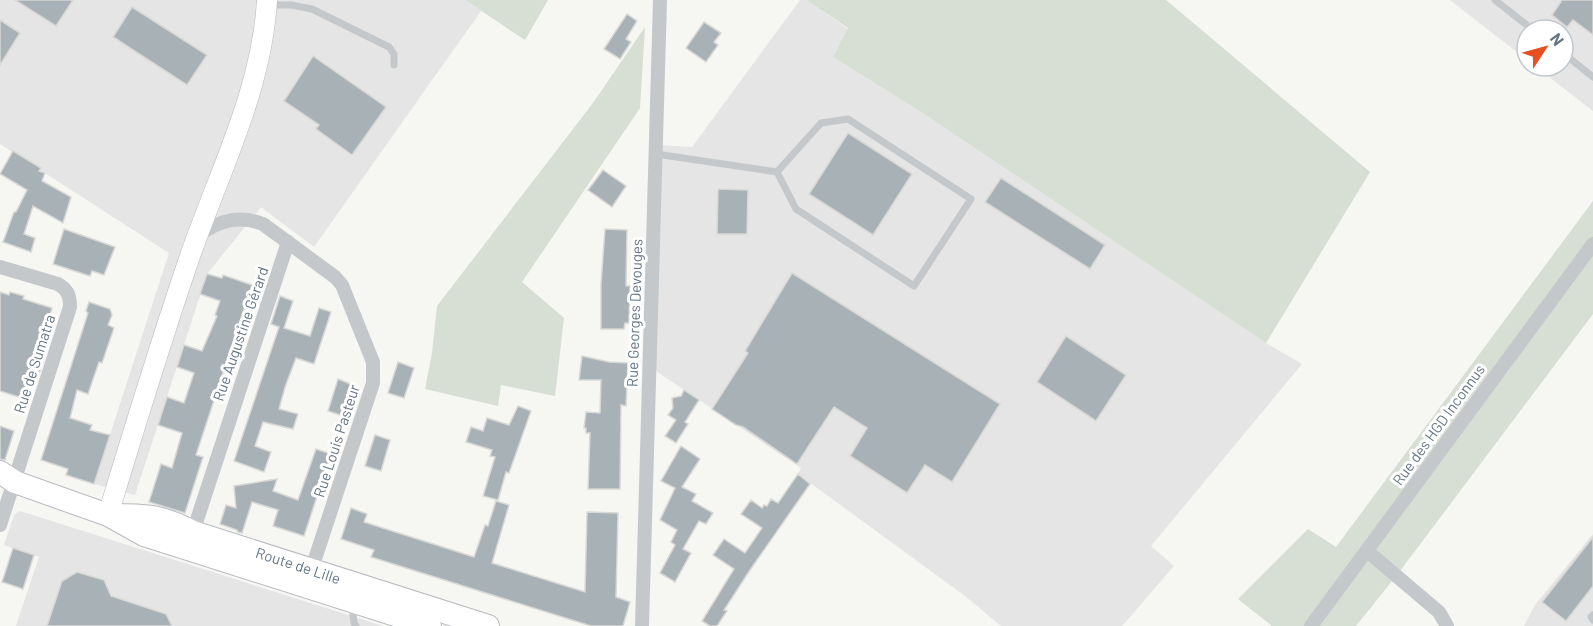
<svg xmlns="http://www.w3.org/2000/svg" width="1593" height="626" viewBox="0 0 1593 626" font-family="Barlow,sans-serif">
	<style>
		.built { fill: #e4e5e4 }
		.green { fill: #d7ded4 }
		.building { fill: #a8b1b6; stroke: #d8d8d5; stroke-width: 1.5 }
		.lines { fill: none; stroke-linecap: round; stroke-linejoin: round }
		.secondary-casing { stroke: #b6bbc0; stroke-width: 21 }
		.primary-casing { stroke: #b7bbbf; stroke-width: 24 }
		.lane { stroke: #c4c8cb; stroke-width: 7 }
		.street { stroke: #c4c8cb; stroke-width: 14 }
		.secondary { stroke: #fff; stroke-width: 20 }
		.primary { stroke: #fff; stroke-width: 22 }
		.labels { text-anchor: middle; stroke-width: 6; stroke-linejoin: round; paint-order: stroke }
		.street-label { font-size: 15px; fill: #647685; stroke: #fff }
	</style>
	<rect width="100%" height="100%" fill="#f6f6f3"/>
	<g class="built">
		<polygon points="0,0 465,0 481,11 314,247 261,207 207,274 135,495 94,484 169,253 0,144"/>
		<polygon points="800,0 806,0 848,29 833,57 921,112 1266,343 1302,364 1151,546 1174,566 1122,626 1001,626 965,596 798,474 801,468 650,367 656,145 692,147"/>
		<polygon points="1450,0 1593,0 1593,111 1535,66 1563,66 1563,30 1527,30 1527,60"/>
		<polygon points="20,511 383,626 16,626 39,557 4,545 14,515"/>
		<polygon points="1593,534 1593,626 1524,626 1535,605"/>
	</g>
	<g class="green">
		<polygon points="465,0 548,0 525,40"/>
		<polygon points="806,0 1166,0 1370,172 1266,343 921,112 833,57 848,28"/>
		<polygon points="645,27 640,108 522,282 564,318 555,396 501,385 498,406 425,389 432,353 437,306 593,103"/>
		<polygon points="1593,201 1593,314 1400,571 1356,626 1272,626 1238,599 1308,529 1336,547"/>
	</g>
	<g class="building">
		<polygon points="15,0 73,0 56,26"/>
		<polygon points="1562,0 1593,0 1593,35 1573,20 1567,27 1552,15"/>
		<polygon points="132,7 207,55 187,85 113,37"/>
		<polygon points="627,14 637,21 626,39 631,42 620,59 604,49"/>
		<polygon points="0,20 20,33 0,65"/>
		<polygon points="704,22 721,33 714,42 718,45 706,62 686,48"/>
		<polygon points="313,56 386,107 352,155 316,129 319,125 284,101"/>
		<polygon points="848,133 912,174 873,235 809,194"/>
		<polygon points="13,151 41,168 39,171 45,173 42,181 71,197 63,223 33,206 24,234 35,238 31,252 3,242 14,212 16,212 27,190 0,174"/>
		<polygon points="603,170 626,186 612,207 588,190"/>
		<polygon points="1001,178 1105,245 1090,269 985,202"/>
		<polygon points="718,189 748,190 747,234 717,234"/>
		<polygon points="64,229 115,247 104,275 92,271 90,276 53,264"/>
		<polygon points="605,229 627,230 626,286 630,286 629,323 625,323 624,329 601,329 601,284"/>
		<polygon points="792,273 1000,404 952,482 925,465 907,493 850,456 867,428 834,407 797,464 743,427 736,425 712,409 748,353 745,351"/>
		<polygon points="207,274 222,278 223,275 252,285 196,455 203,457 185,513 149,502 161,464 172,468 182,433 158,425 167,397 184,403 194,373 177,367 184,345 202,351 217,316 215,315 220,301 200,294"/>
		<polygon points="0,292 9,295 10,292 24,296 23,299 52,308 38,356 44,358 37,380 31,378 25,399 0,391"/>
		<polygon points="280,296 293,301 284,328 310,336 319,308 331,312 314,364 296,358 285,387 279,409 298,414 293,429 263,422 255,446 271,452 264,472 234,461 279,327 271,324"/>
		<polygon points="89,302 110,309 112,315 108,325 114,328 102,363 99,362 88,394 77,390 70,418 92,425 90,430 110,435 94,484 66,475 68,469 41,460 88,313 86,311"/>
		<polygon points="1066,336 1126,375 1096,421 1037,382"/>
		<polygon points="582,356 609,362 628,363 626,406 621,405 620,489 588,489 590,433 586,433 586,428 584,428 586,412 600,413 601,380 579,380"/>
		<polygon points="398,362 414,368 404,398 388,393"/>
		<polygon points="338,379 353,385 343,416 328,411"/>
		<polygon points="684,390 699,400 685,422 688,424 676,443 665,436 676,420 668,415 673,408 672,398 681,396"/>
		<polygon points="518,406 531,411 509,473 506,472 498,500 483,496 495,457 490,456 492,450 466,442 471,427 483,431 487,418 509,425"/>
		<polygon points="0,426 14,431 5,460 0,459"/>
		<polygon points="375,435 390,440 381,471 365,466"/>
		<polygon points="681,446 700,459 682,487 696,494 692,501 713,513 706,524 699,521 683,549 691,553 675,582 660,573 675,545 671,542 677,530 660,520 675,488 661,481"/>
		<polygon points="316,449 331,454 304,536 273,526 278,510 252,502 242,533 238,532 237,530 220,524 226,505 236,508 234,486 277,479 273,491 298,500"/>
		<polygon points="798,474 810,484 750,570 724,610 727,611 717,626 710,626 702,621 734,569 713,555 724,539 745,553 762,528 741,514 751,500 762,508 764,505 767,506 771,499 778,503"/>
		<polygon points="496,501 509,505 492,563 585,592 587,512 618,513 616,597 630,602 623,626 591,626 371,557 374,550 341,539 351,508 367,514 364,522 474,557 485,525 488,526"/>
		<polygon points="1593,537 1593,586 1566,621 1542,602"/>
		<polygon points="13,548 34,555 23,589 2,582"/>
		<polygon points="77,572 104,580 111,596 166,614 172,626 47,626 62,581"/>
	</g>
	<g class="lines">
		<defs>
			<path id="secondary" d="M 108,515 C 134,429 160,344 189,259 C 218,174 262,91 267,0"/>
			<g id="primary">
				<polyline points="0,472 15,482 108,515 144,535 430,626"/>
				<path d="M 110,515 C 145,515 161,515 193,532 L 488,626"/>
			</g>
		</defs>
		<use href="#secondary" class="secondary-casing"/>
		<use href="#primary" class="primary-casing"/>
		<g class="lane">
			<polyline points="1495,0 1533,30"/>
			<polyline points="269,5 291,5 312,9 389,47 394,54 394,65"/>
			<polyline points="1563,53 1593,77"/>
			<polygon points="848,119 971,199 914,286 796,209 777,172 821,123"/>
			<polyline points="656,154 777,172"/>
			<polyline points="352,607 354,623 356,626"/>
			<polyline points="1593,615 1591,617 1593,620"/>
		</g>
		<g class="street">
			<path d="M 199,235 C 220,220 239,215 263,224 L 335,277 L 342,285 L 373,362 L 373,383 L 311,571"/>
			<path d="M 0,267 L 58,284 C 68,290 70,296 70,307 L 0,525"/>
			<polyline points="193,532 288,242"/>
			<polyline points="1367,551 1439,612 1447,626"/>
			<polyline points="642,626 660,0"/>
			<polyline points="1311,626 1593,244"/>
		</g>
		<use href="#secondary" class="secondary"/>
		<use href="#primary" class="primary"/>
	</g>
	<g class="labels">
		<g class="street-label">
			<text transform="translate(635 313) rotate(-88)" y="5">Rue Georges Devouges</text>
			<text transform="translate(241 334) rotate(-71)" y="5">Rue Augustine Gérard</text>
			<text transform="translate(35 364) rotate(-72)" y="5">Rue de Sumatra</text>
			<text transform="translate(1439 425) rotate(-54)" y="5">Rue des HGD Inconnus</text>
			<text transform="translate(337 441) rotate(-72)" y="5">Rue Louis Pasteur</text>
			<text transform="translate(298 566) rotate(18)" y="5">Route de Lille</text>
		</g>
	</g>
	<g transform="translate(1545 48) rotate(54)"><circle r="28" fill="#ffffff" stroke="#c1c8ce" stroke-width="1.5"/>
	<path d="M0-4.5L10 22L0 15L-10 22Z" fill="#e84f21"/>
	<text y="-9" font-size="16" font-weight="bold" text-anchor="middle" fill="#647685">N</text>
	</g>
</svg>
